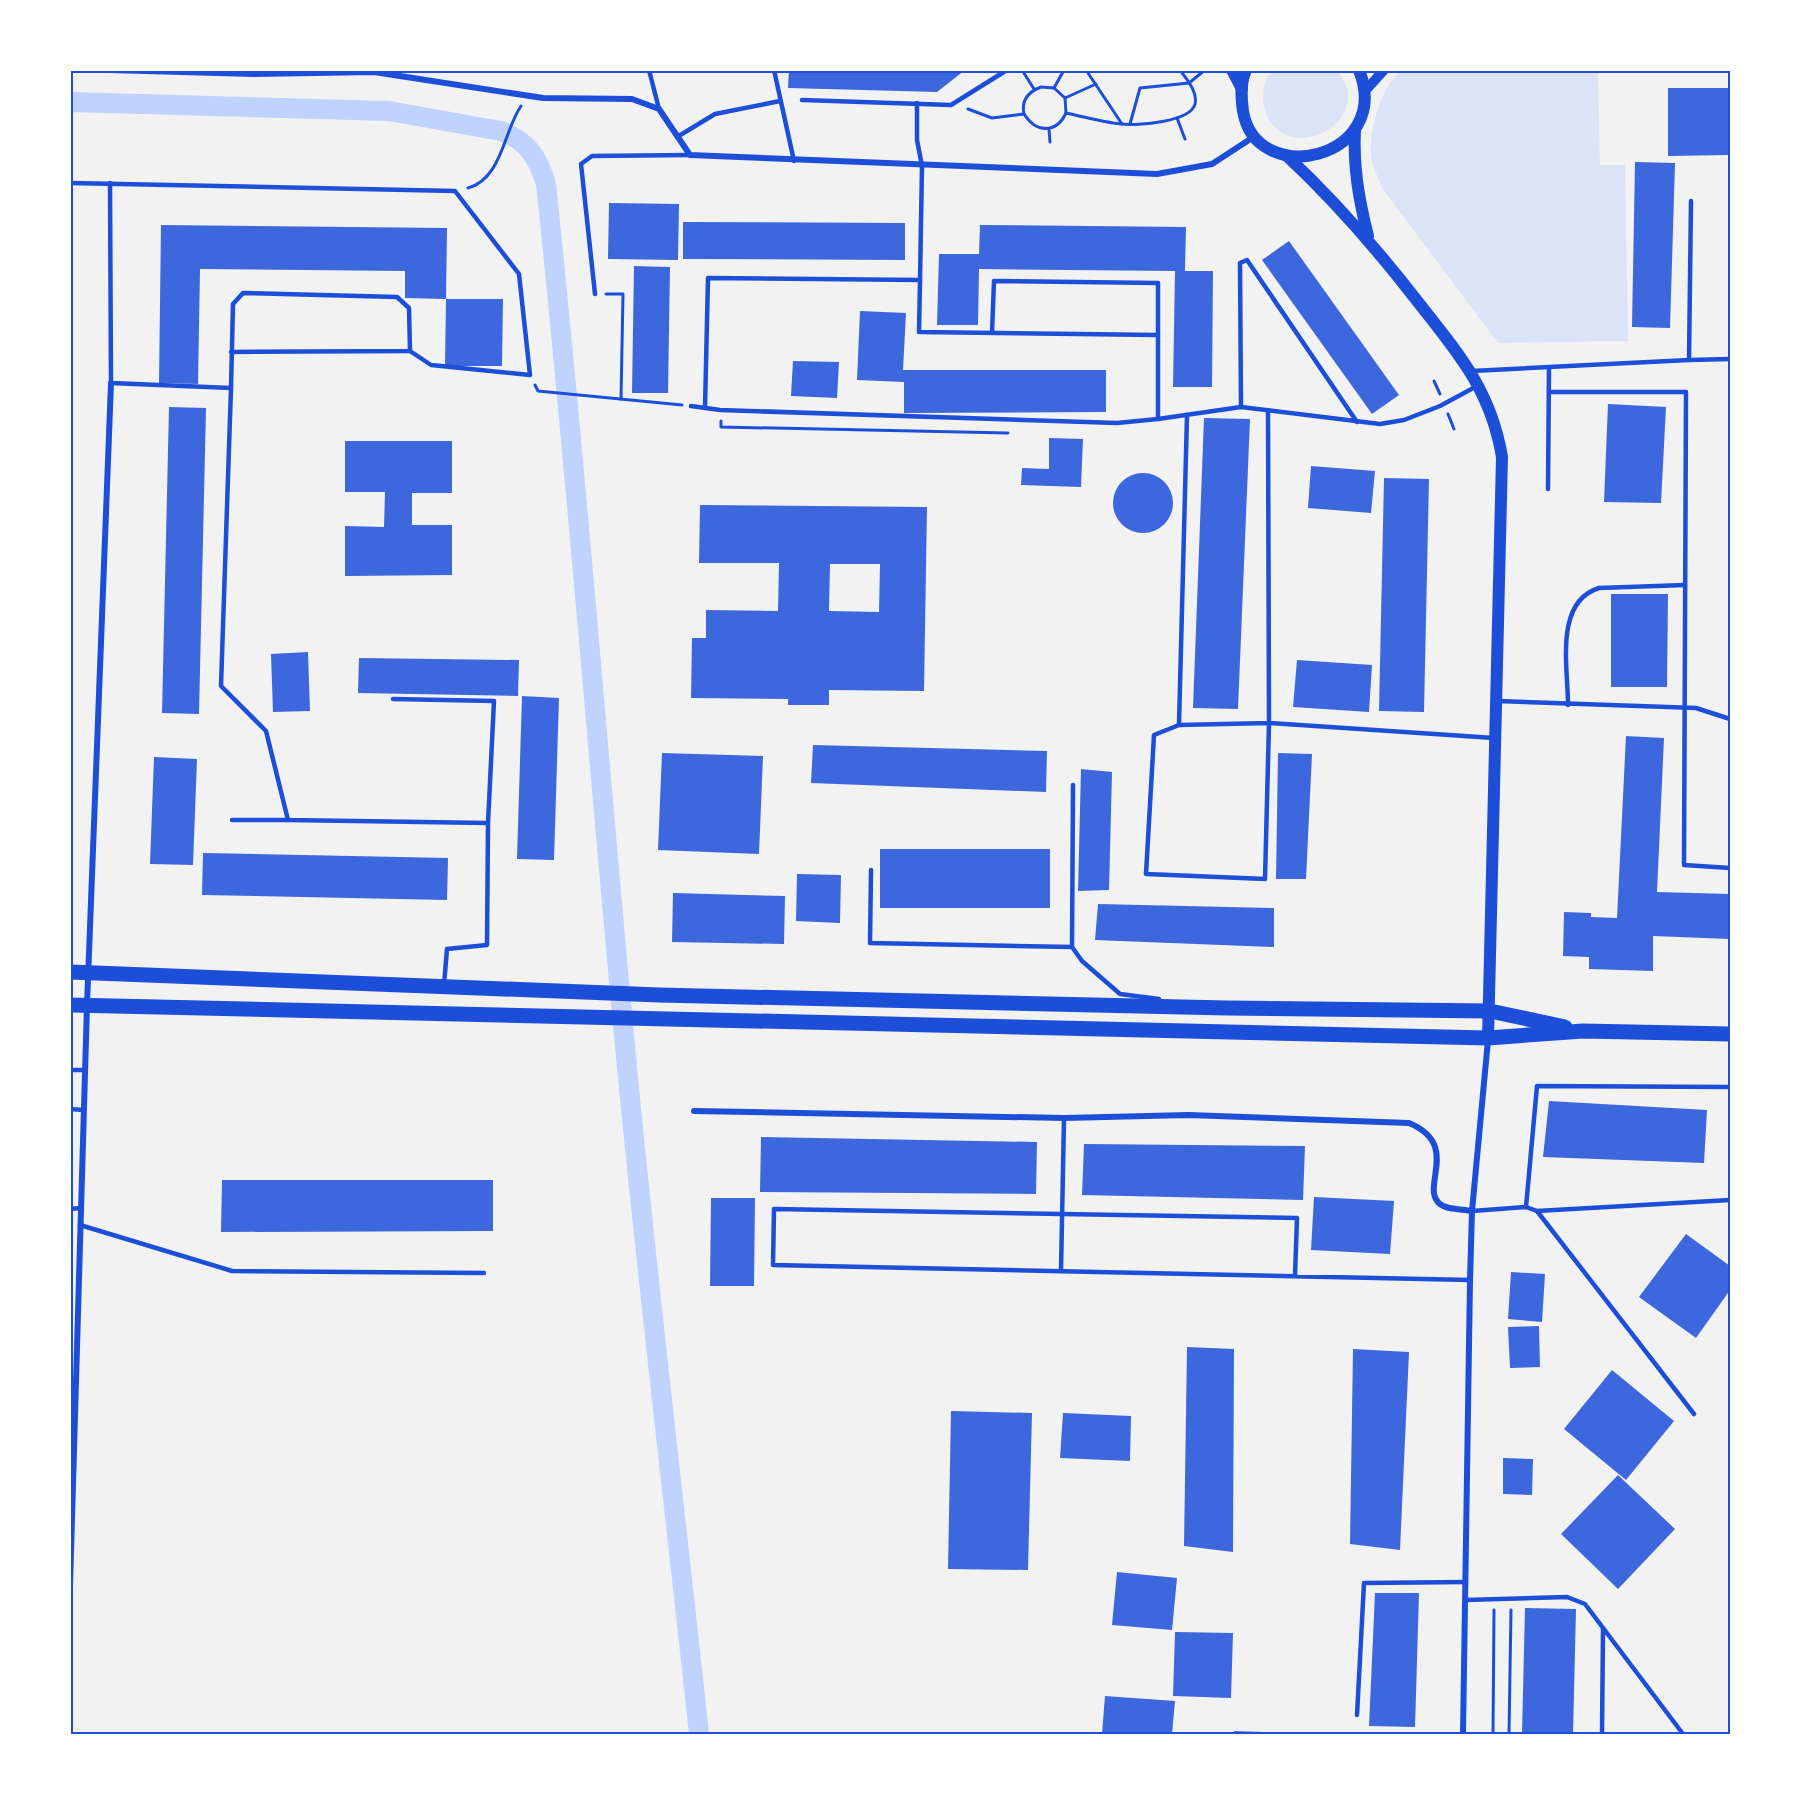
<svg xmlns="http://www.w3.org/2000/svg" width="1801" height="1805" viewBox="0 0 1801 1805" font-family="'Alegreya Sans',sans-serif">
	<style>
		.green { fill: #dbe4f7 }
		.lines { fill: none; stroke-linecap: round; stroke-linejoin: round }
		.canal { stroke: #bfd3fe; stroke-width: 20 }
		.building { fill: #3d67dc; fill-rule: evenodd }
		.path { stroke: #1d4ed8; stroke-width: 3 }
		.service { stroke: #1d4ed8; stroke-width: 4.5 }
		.minor { stroke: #1d4ed8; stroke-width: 6 }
		.tertiary { stroke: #1d4ed8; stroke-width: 10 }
		.secondary { stroke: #1d4ed8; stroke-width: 12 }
		.primary { stroke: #1d4ed8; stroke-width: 15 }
		.neatline { fill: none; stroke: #1d4ed8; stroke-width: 2 }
	</style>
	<rect width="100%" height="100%" fill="#f2f2f2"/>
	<g class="green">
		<path d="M 1272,70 L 1338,71 C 1378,124 1283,169 1265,110 C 1261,96 1263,83 1272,70 Z"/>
		<path d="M 1401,71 L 1598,71 L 1600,165 L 1625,165 L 1628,341 L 1498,343 L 1382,188 C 1379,180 1375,171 1372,162 C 1366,137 1381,86 1401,71 Z"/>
	</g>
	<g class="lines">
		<path class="canal" d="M 70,102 L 389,111 L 501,131 C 527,141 538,157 546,184 C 578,485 600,787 629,1088 C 650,1304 676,1519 699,1734"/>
	</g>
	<g class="building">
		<polygon points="789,70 965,70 937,92 788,88"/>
		<polygon points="1668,88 1730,88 1730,155 1668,156"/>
		<polygon points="1635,162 1675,163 1670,328 1632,327"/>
		<polygon points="609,203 679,204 678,260 608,259"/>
		<polygon points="683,222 905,223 905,260 683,259"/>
		<polygon points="161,225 447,228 446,299 405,298 405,271 200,269 198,384 159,383"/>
		<polygon points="980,225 1186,227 1185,271 1213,271 1212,387 1173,387 1175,271 979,269 978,325 937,325 939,254 979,254"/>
		<polygon points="1289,241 1399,395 1372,414 1262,260"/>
		<polygon points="634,266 670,267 668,393 632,393"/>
		<polygon points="446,299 503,299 502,366 445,366"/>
		<polygon points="860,311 906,313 903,370 1106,370 1106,412 904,413 904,382 857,380"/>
		<polygon points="793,361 839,362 837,398 791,396"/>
		<polygon points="1608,404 1666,407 1661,503 1604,502"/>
		<polygon points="169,407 206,408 199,714 162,713"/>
		<polygon points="1204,418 1250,419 1238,709 1193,708"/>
		<polygon points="1049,438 1083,439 1081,487 1021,485 1022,468 1049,469"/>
		<polygon points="345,441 452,441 452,493 412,493 412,525 452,525 452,575 345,576 345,526 384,527 385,492 345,492"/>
		<polygon points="1311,466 1375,471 1371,513 1308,508"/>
		<circle cx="1143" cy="503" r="30"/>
		<polygon points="1384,478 1429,479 1424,712 1379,711"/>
		<path d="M 700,505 L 927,507 L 924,691 L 829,690 L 829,705 L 788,705 L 788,699 L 691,698 L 692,638 L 706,638 L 706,610 L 778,611 L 779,563 L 699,563 ZM 830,564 L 880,564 L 879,612 L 829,611 Z"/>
		<polygon points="1611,594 1668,594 1667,687 1611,687"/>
		<polygon points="308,652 310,711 273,712 271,654"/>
		<polygon points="359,658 519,660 518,696 358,693"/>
		<polygon points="1297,660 1372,665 1369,712 1293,707"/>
		<polygon points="522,696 559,698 554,860 517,859"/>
		<polygon points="1626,736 1664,738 1657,892 1730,894 1730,939 1653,936 1653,971 1589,969 1589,957 1563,956 1564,912 1591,913 1591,917 1617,918"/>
		<polygon points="813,745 1047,751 1046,792 811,783"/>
		<polygon points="662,753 763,756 759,854 658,850"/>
		<polygon points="1278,753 1312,754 1306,879 1276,879"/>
		<polygon points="154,757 197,759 193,865 150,864"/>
		<polygon points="1081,769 1112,772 1109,890 1078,891"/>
		<rect x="880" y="849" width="170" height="59"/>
		<polygon points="203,853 448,858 447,900 202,895"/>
		<polygon points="797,874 841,875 840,923 796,921"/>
		<polygon points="673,893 785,896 784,944 672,942"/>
		<polygon points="1098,904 1274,908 1274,947 1095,940"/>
		<polygon points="1549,1101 1707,1110 1704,1163 1543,1157"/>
		<polygon points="761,1137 1037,1142 1036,1194 760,1192"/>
		<polygon points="1084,1144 1305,1146 1303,1200 1082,1195"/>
		<polygon points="222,1180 493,1180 493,1231 221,1232"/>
		<polygon points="1314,1197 1394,1201 1390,1254 1311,1250"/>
		<polygon points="711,1198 755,1198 754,1286 710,1286"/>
		<polygon points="1686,1234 1730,1266 1730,1290 1696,1338 1639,1297"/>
		<polygon points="1511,1272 1545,1274 1542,1322 1508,1319"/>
		<polygon points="1539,1326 1540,1367 1510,1368 1508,1327"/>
		<polygon points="1187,1347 1234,1349 1233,1552 1184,1546"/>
		<polygon points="1353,1349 1409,1352 1400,1550 1350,1544"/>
		<polygon points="1612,1370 1674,1421 1626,1480 1564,1429"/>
		<polygon points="951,1411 1032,1413 1028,1570 948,1569"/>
		<polygon points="1063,1413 1131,1416 1130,1461 1060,1458"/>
		<polygon points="1503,1458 1533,1459 1532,1495 1503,1494"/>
		<polygon points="1618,1475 1675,1529 1618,1589 1561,1534"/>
		<polygon points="1117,1572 1177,1578 1172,1630 1112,1625"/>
		<polygon points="1375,1593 1419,1593 1415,1727 1369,1726"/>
		<polygon points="1525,1608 1576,1609 1573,1734 1522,1734"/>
		<polygon points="1175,1632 1233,1633 1231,1698 1173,1696"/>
		<polygon points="1105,1696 1175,1701 1172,1734 1102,1734"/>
		<polygon points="1234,1731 1294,1733 1294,1734 1234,1734"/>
	</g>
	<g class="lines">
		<g class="path">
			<polyline points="1022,70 1034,89"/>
			<polyline points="1086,70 1122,124"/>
			<polyline points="1054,88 1064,70"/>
			<polyline points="1065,98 1096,84"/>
			<path d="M 968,109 L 992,118 L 1024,114 C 1036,133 1056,134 1066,113 C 1084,117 1103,122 1121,124 C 1137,126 1191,122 1195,104 C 1198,92 1187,80 1180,70"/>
			<path d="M 1024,114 C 1021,100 1028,92 1041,87 L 1054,88 L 1065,98 L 1066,113"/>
			<polyline points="1177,118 1185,139"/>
			<polyline points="1130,124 1140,88 1189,83 1205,70"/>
			<polyline points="1049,129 1050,142"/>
			<path d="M 468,188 C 502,179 504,130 521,106"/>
			<polyline points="606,294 623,294 621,399"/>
			<polyline points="1434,381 1440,394"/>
			<polyline points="535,385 538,391 682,405"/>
			<polyline points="1448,414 1454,429"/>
			<polyline points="721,421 721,427 1008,433"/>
			<polyline points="1493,1734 1494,1610"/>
			<polyline points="1509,1734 1511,1610"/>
		</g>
		<g class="service">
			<polyline points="649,70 659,109"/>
			<polyline points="774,70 794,161"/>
			<polyline points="802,100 951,105 1007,70"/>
			<polyline points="917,103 917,140 922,166 920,280"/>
			<polyline points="677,137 715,114 780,101"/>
			<polyline points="70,183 455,191 519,274 530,375 431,365 410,351"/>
			<polyline points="110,183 111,383 231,388 221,686 266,731 288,820 488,823 494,701 393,699"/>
			<polyline points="595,294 581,164 592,156 690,155"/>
			<polyline points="992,333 994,281 1158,283 1158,335"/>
			<polyline points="1689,360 1730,359"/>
			<polyline points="1472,371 1689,360 1691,201"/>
			<polyline points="231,388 233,304 243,293 397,297 409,308 410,351 231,352"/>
			<polyline points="1549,392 1686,392 1684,865 1730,868"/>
			<polyline points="691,406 720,410 1117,423 1158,419"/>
			<polyline points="1241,407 1240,263 1247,260 1357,422"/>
			<polyline points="705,408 708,278 920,280 919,332 1158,335 1158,419 1241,407 1380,424 1404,420 1440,406 1477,386"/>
			<polyline points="1268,410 1269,723 1265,879 1146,874 1154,735 1179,725 1269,723 1494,738"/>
			<polyline points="1548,489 1549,367"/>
			<polyline points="1497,701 1696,708 1730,719"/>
			<path d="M 1568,705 C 1568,667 1554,602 1599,588 L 1685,585"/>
			<polyline points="1179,725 1187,415"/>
			<polyline points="232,820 288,820"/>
			<polyline points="871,870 870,943 1072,947 1082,961 1120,994 1159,999"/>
			<polyline points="1072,947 1073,785"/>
			<polyline points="444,985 447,949 487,945 488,823"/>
			<polyline points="70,1070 85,1070"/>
			<polyline points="70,1109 84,1110"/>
			<polyline points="1526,1207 1537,1086 1730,1087"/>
			<polyline points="70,1209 81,1208"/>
			<polyline points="1472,1211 1526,1207 1537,1211 1694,1414"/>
			<polyline points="1537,1211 1730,1200"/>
			<polyline points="80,1225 232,1271 484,1273"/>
			<polyline points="1061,1271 1064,1118"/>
			<polyline points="1295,1276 1297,1218 774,1209 773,1265 1470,1280"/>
			<polyline points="1465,1600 1567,1597 1585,1604 1683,1734"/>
			<polyline points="1357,1715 1364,1583 1466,1582"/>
			<polyline points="1602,1734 1603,1628"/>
		</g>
		<g class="minor">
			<polyline points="109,70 254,74 374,72 543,98 632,99 659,109 690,155 1157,174 1212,164 1255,136"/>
			<path d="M 694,1111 L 1064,1118 L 1189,1115 L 1409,1123 C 1462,1145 1419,1188 1440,1204 C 1447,1210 1463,1209 1472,1211"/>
			<polyline points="70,1587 87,1005 111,383"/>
			<polyline points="1463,1734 1470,1280 1472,1211 1488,1040"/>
		</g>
		<polyline class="tertiary" points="1365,91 1384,70"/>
		<g class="secondary">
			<polyline points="1232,70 1242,89"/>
			<path d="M 1246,70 C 1240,83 1241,97 1243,111 C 1256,190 1394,159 1359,70"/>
			<path d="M 1355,129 C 1353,167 1359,200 1368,236"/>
			<path d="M 1287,156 C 1336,202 1377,249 1418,302 C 1458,353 1491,390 1502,457 L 1488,1038"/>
		</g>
		<g class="primary">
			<polyline points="70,972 659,995 1227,1008 1490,1011 1565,1027"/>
			<polyline points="70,1005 1488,1038 1583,1031 1730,1034"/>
		</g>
	</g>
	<rect width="1801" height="1805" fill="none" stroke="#ffffff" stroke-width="144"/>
	<rect x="72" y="72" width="1657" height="1661" class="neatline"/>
</svg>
